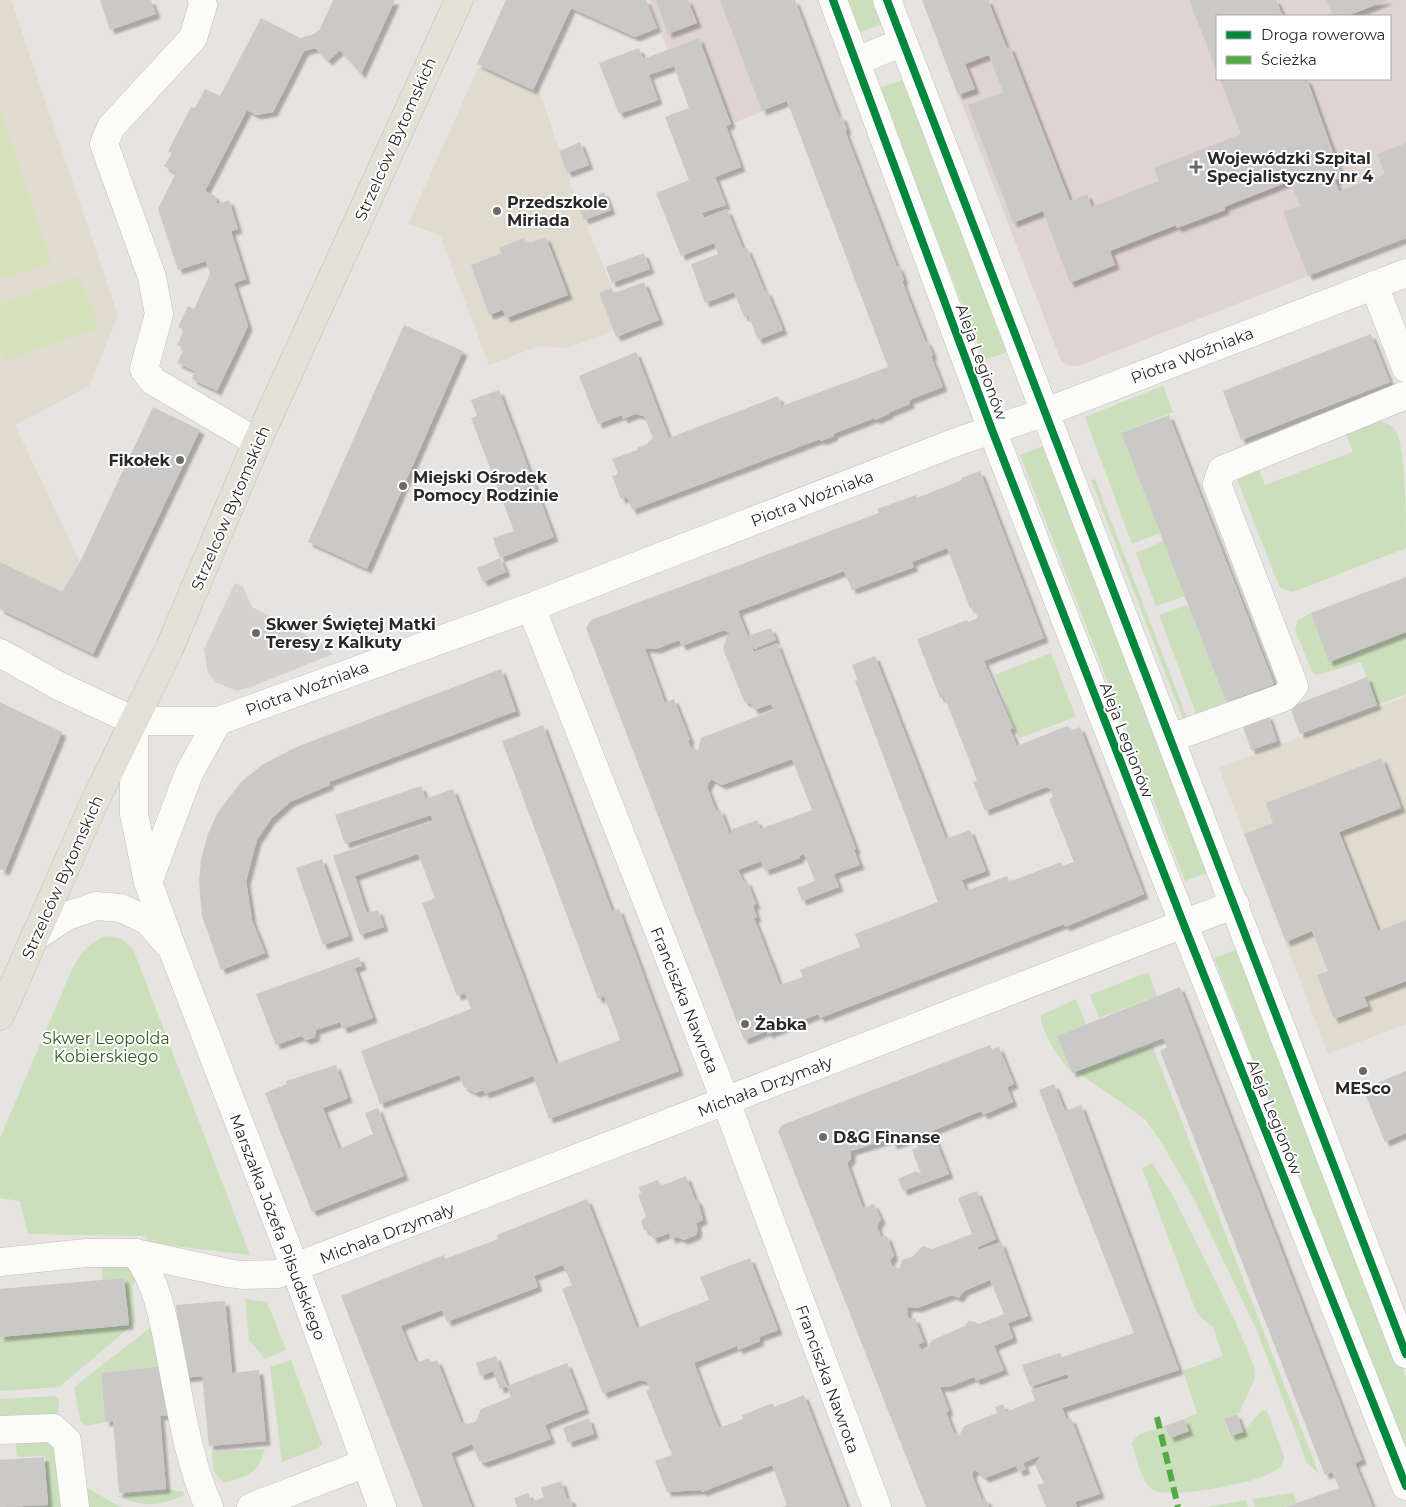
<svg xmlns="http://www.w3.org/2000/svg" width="1406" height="1507" viewBox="0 0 1406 1507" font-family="Montserrat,sans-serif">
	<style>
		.education { fill: #e0dacf }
		.medical { fill: #e0d4d3; fill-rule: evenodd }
		.green { fill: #cbdfbc }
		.pitch { fill: #d4e2ba }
		.plaza { fill: #d5d1ce }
		.building { fill: #cbc9c7; fill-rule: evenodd; filter: url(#shadow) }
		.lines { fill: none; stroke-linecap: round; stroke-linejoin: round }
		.minor-casing { stroke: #c1c0c0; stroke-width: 29 }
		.major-casing { stroke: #bfbebd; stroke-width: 29 }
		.minor { stroke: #fbfbfa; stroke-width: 28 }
		.major { stroke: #e3e0d5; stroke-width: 28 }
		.quiet { stroke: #53ab44; stroke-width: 6; stroke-dasharray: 12 6; stroke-linecap: butt }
		.cycleway-casing { stroke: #fff; stroke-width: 11 }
		.cycleway { stroke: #00873e; stroke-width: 8 }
		.poi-dot { fill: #6b6a69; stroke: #fff; stroke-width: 2 }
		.labels { text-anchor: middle; stroke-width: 4; stroke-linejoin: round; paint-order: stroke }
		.street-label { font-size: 16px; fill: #292929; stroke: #fff }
		.poi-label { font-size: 16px; font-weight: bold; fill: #292929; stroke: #fff; text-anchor: start }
		.park-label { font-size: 16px; fill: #305e21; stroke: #fff }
	</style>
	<defs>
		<filter id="shadow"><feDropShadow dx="4.5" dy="4.5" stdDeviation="1" flood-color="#0004"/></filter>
	</defs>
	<rect width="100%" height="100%" fill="#e6e3e0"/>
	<g class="education">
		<polygon points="0,0 11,0 118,316 89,386 15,425 80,562 126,584 0,609"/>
		<polygon points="479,66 541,95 577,202 612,288 599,293 614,331 567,348 539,346 489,365 440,235 408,224"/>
		<polygon points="1406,697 1406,1024 1328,1054 1219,768"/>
	</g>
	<g class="medical">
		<polygon points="649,0 795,0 828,86 700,136"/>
		<path d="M 922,0 L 1406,0 L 1406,238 L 1078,366 L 1067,365 L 1061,361 ZM 1217,16 L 1390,16 L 1390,79 L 1217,79 Z"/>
	</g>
	<g class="green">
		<polygon points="846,0 873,0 882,24 858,33"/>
		<polygon points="903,80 1010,351 984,360 879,88"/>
		<polygon points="1163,386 1173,412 1121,433 1160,533 1132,544 1085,417"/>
		<path d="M 1376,420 C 1384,422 1391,424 1396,431 C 1406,450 1406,522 1406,548 L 1293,592 L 1280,588 L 1238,482 L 1240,474 L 1257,464 L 1265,485 L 1353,452 L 1345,431 Z"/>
		<polygon points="1045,445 1210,872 1185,881 1020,455"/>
		<polygon points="1095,479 1188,720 1184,722 1091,480"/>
		<polygon points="1163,541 1185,596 1156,606 1136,553"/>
		<polygon points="1188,605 1226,702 1197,716 1159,615"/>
		<polygon points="1311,613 1330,662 1406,632 1406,694 1377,705 1361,662 1317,675 1312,672 1295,629 1298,620"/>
		<polygon points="1051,653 1076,717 1019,738 995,675"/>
		<path d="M 108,936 L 122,939 L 133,949 L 250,1255 L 150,1243 L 146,1236 L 28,1234 L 20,1201 L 0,1198 L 0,1138 L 73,967 C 83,952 90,940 108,936 Z"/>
		<polygon points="1241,948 1406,1377 1406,1452 1214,958"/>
		<polygon points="1148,972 1157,996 1099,1018 1090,995"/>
		<path d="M 1076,999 L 1086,1024 L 1057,1036 L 1072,1073 L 1152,1045 L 1319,1474 L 1307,1463 L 1257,1331 L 1194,1199 L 1160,1140 L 1145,1119 L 1077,1072 L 1072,1073 C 1061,1060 1040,1033 1041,1015 Z"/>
		<path d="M 1152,1163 L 1171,1192 L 1235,1321 L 1254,1366 L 1255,1378 L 1239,1413 L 1224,1419 L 1230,1436 L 1243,1432 L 1262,1410 L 1267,1411 L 1283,1453 L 1284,1459 L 1280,1468 C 1272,1472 1264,1477 1255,1479 C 1236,1485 1168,1500 1152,1489 C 1140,1480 1136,1455 1132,1443 L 1138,1435 L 1165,1426 L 1171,1438 L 1189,1431 L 1184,1419 L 1197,1413 L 1183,1371 L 1223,1356 L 1213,1327 L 1197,1314 L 1142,1168 Z"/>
		<polygon points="102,1259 132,1262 139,1276 132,1287 136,1322 59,1387 0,1391 0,1337 129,1325 124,1278 102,1280"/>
		<polygon points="245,1299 267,1302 286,1350 265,1359 249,1340"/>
		<polygon points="154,1325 164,1366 101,1373 105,1422 85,1426 80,1420 74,1387"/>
		<polygon points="291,1360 322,1444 318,1448 282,1462 270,1367"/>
		<polygon points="56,1396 59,1400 58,1412 50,1417 0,1419 0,1399"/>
		<polygon points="15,1438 47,1439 58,1449 69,1507 44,1507 49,1506 45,1456 17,1457"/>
		<path d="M 265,1449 C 256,1477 249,1474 224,1483 L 214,1472 L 212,1452 Z"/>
		<polygon points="87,1488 121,1507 88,1507"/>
		<path d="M 166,1489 L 184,1492 L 183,1496 C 153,1507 146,1507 116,1496 L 165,1492 Z"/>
		<polygon points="1294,1493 1296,1503 1284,1507 1255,1507 1252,1499"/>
		<polygon points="1246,1500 1248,1507 1207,1507"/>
	</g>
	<g class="pitch">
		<polygon points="0,107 52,263 0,279"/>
		<polygon points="80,276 99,328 6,360 0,343 0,304"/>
	</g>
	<polygon class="plaza" points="235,583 243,587 252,607 321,643 333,654 251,687 237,691 217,683 208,674 204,649"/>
	<g class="building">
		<polygon points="100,0 151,0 156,14 110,30"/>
		<polygon points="333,0 395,0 361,74 340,50 328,61 315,48 304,51 273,112 256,115 247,110 205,191 215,196 217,204 229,200 238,229 231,231 246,279 234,283 248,326 217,391 192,379 195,371 177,363 184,349 177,345 184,330 178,327 188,306 194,309 210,274 206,261 178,270 158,209 176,173 164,166 172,153 168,151 191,107 195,108 205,89 220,96 261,18 300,38 314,34 320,29"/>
		<polygon points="506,0 646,0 657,28 635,37 571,8 533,90 477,64"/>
		<polygon points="656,0 688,0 697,23 668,34"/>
		<polygon points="720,0 795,0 839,117 842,116 847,130 845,131 897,267 899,266 904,280 902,281 925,341 927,341 933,355 931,356 943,387 909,400 910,404 888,413 889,414 875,420 874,418 833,434 834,436 821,441 820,439 632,510 627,497 621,499 612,476 618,474 612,459 637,450 637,448 647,444 653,438 644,416 635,414 623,419 622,415 598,424 579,376 636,352 669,438 778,396 782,406 888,367 787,101 762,111"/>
		<polygon points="922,0 988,0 1007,48 1010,47 1070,201 1087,194 1092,207 1159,181 1154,168 1241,134 1220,79 1307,79 1342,177 1335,180 1339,191 1385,174 1377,154 1406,143 1406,238 1308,276 1283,212 1300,206 1290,181 1224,207 1225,210 1177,228 1176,225 1110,251 1115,265 1070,283 1043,211 1013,223 968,105 1003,92 989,55 965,64 975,89 958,95"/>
		<polygon points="1189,0 1276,0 1283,16 1217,16 1217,72"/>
		<polygon points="1326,0 1388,0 1347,16 1333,16"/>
		<polygon points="699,38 731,124 726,126 741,167 715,177 726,205 702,213 704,218 727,209 743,249 747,248 765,292 767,291 783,330 758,340 748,315 744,317 734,292 705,303 691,264 718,254 714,243 681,256 656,193 689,180 665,117 689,108 674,66 649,75 658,100 619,114 599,63 639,48 643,59"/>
		<polygon points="580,142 589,165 567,173 559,151"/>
		<polygon points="604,192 611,210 584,220 577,202"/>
		<polygon points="546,237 568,295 506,318 503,310 489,315 471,265 502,253 499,248 524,238 526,244"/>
		<polygon points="644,253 650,269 612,283 606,267"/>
		<polygon points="644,282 659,320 616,337 599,293 612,288 614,293"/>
		<polygon points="404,325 463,351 367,569 308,542"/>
		<polygon points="1371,334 1390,382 1241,440 1223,391"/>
		<polygon points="499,390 554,537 500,558 493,538 514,531 471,418 477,416 471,400"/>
		<polygon points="153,407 200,430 93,654 0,609 0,562 62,592 80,562"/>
		<polygon points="1169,415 1274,684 1226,702 1121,433"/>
		<path d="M 980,471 L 1044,638 L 984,661 L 1013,728 L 1010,729 L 1017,746 L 1067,726 L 1073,730 L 1080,727 L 1144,894 L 1065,927 L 1064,924 L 820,1018 L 818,1014 L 768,1034 L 767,1031 L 744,1040 L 586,628 L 591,620 L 879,513 L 877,509 L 916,495 L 917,498 L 962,480 L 961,478 ZM 947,548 L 970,608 L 973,607 L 978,618 L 968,622 L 967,620 L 917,639 L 940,698 L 944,696 L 977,780 L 973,782 L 985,811 L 1046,787 L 1050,789 L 1053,797 L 1049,799 L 1074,862 L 1063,866 L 1061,862 L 1009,882 L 1007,876 L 966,891 L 962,880 L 986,871 L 970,830 L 946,839 L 875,656 L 852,665 L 858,680 L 855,681 L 938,902 L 855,934 L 860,947 L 800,970 L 803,977 L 780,985 L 754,918 L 757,917 L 753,906 L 756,904 L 747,881 L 744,882 L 738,870 L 761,861 L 765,871 L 800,858 L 799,856 L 804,854 L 815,881 L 797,888 L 802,901 L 839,887 L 834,874 L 860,865 L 854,850 L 856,849 L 777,643 L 754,652 L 738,611 L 844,571 L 852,590 L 914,567 L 912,562 ZM 724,630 L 731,634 L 727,636 L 723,649 L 744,701 L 751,704 L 754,710 L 771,704 L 774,710 L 701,738 L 698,750 L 691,748 L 688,741 L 690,740 L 674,699 L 665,703 L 645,648 L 656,649 L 679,640 L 682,646 ZM 792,759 L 812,810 L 760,829 L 757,820 L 733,829 L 730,835 L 720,809 L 716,811 L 707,787 L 711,779 L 722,785 Z"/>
		<polygon points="500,558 506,572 483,582 477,568"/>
		<polygon points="1406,577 1406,632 1329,662 1311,613"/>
		<polygon points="771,628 776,640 754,649 748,636"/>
		<polygon points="501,669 516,711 329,782 330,785 290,802 271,819 257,840 246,881 252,920 265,953 221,970 202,916 199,882 201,859 208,834 218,812 241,782 262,765 294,748"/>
		<polygon points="1367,677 1377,705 1300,734 1290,707"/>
		<polygon points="0,702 62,732 5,871 0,869"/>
		<polygon points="1268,715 1277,741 1251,750 1242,724"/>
		<polygon points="543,725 612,911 619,909 679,1071 549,1119 533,1076 485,1094 483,1090 476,1093 464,1087 459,1075 380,1104 361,1051 471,1009 465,993 457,996 422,903 435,898 418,854 355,876 367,913 378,910 384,927 360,935 333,856 433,821 431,815 345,844 335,815 421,786 426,799 453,789 556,1064 620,1040 604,996 598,999 502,741"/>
		<polygon points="1382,758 1401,808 1339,832 1378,931 1406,920 1406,981 1364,997 1368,1006 1334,1019 1317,975 1328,971 1312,931 1286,942 1244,834 1273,823 1266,803"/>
		<polygon points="322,859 349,936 323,945 296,868"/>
		<polygon points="359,957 362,966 355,968 373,1018 343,1029 340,1022 316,1030 315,1037 306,1040 301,1036 276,1045 256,994"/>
		<polygon points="1180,987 1362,1460 1355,1463 1373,1507 1286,1507 1339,1488 1332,1472 1325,1475 1160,1051 1167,1047 1163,1038 1072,1073 1057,1036"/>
		<path d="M 990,1045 L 992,1049 L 999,1047 L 1014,1084 L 1007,1087 L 1013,1102 L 983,1115 L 981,1111 L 932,1131 L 949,1174 L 903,1191 L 898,1179 L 916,1171 L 921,1174 L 912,1150 L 918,1147 L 913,1138 L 893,1145 L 890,1139 L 851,1151 L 851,1159 L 847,1163 L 863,1208 L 874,1204 L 881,1219 L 877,1226 L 881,1237 L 887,1236 L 894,1256 L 890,1260 L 892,1266 L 899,1269 L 902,1260 L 912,1257 L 923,1246 L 932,1249 L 972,1234 L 958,1198 L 977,1191 L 996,1239 L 978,1247 L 978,1250 L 1001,1242 L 1028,1316 L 1008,1323 L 1013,1338 L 994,1346 L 1004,1370 L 976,1381 L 974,1377 L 949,1387 L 940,1387 L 949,1411 L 946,1412 L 954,1433 L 959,1436 L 964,1426 L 997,1413 L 995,1407 L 1003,1404 L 1006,1412 L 1035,1400 L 1031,1390 L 1069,1378 L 1067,1374 L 1030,1387 L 1022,1365 L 1060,1353 L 1062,1357 L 1134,1333 L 1039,1090 L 1054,1084 L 1065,1111 L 1081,1105 L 1179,1370 L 1062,1408 L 1067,1420 L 1071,1418 L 1100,1494 L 1075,1502 L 1077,1507 L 1046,1507 L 1037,1485 L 1044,1483 L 1035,1465 L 1041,1455 L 1023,1463 L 1026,1469 L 1019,1472 L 1016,1466 L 985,1478 L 974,1469 L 972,1475 L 982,1500 L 986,1499 L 989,1507 L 926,1507 L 778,1131 L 782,1125 ZM 990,1280 L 1004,1314 L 979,1324 L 969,1320 L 965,1326 L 932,1340 L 927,1349 L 921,1349 L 918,1345 L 924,1342 L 915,1318 L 909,1319 L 907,1314 L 908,1307 L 917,1308 L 952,1295 L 959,1298 L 964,1291 Z"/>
		<polygon points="336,1065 348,1098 323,1108 339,1149 373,1134 365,1113 378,1108 404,1176 312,1212 265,1093 287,1084 286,1081"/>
		<polygon points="1406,1071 1406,1133 1385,1142 1363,1089"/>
		<polygon points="686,1176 695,1199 698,1201 703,1220 696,1223 698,1229 696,1235 684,1240 677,1237 671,1239 669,1233 653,1239 649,1231 644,1230 641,1221 646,1216 638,1195 641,1193 639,1187 658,1180 661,1186"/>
		<polygon points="587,1199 637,1328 709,1300 700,1277 750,1258 778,1330 759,1337 760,1341 738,1350 737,1346 694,1363 706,1395 719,1428 743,1419 742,1415 773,1403 774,1407 804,1395 847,1507 783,1507 787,1505 772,1465 702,1492 701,1490 667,1492 655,1461 672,1455 646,1390 650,1389 647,1382 640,1380 603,1394 562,1289 572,1285 563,1265 534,1276 538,1287 447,1322 442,1310 401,1326 416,1363 429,1358 431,1362 437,1360 461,1422 468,1424 476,1421 481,1409 511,1397 507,1386 500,1389 493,1371 480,1376 476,1363 496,1356 507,1386 567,1363 585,1409 545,1425 551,1439 484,1463 479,1461 472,1444 451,1453 472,1507 423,1507 341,1296 444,1255 445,1259 498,1239 497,1235"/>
		<polygon points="124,1278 129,1325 0,1337 0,1289"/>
		<polygon points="225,1301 232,1373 259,1370 266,1441 209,1446 202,1376 183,1378 176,1305"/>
		<polygon points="164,1366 168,1415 160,1416 166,1489 119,1493 113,1421 105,1422 101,1373"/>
		<polygon points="1237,1414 1243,1432 1231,1436 1224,1419"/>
		<polygon points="589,1418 594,1434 568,1443 563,1428"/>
		<polygon points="1184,1419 1189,1431 1170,1438 1165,1426"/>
		<polygon points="44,1457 48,1505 0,1507 0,1460"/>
		<polygon points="561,1481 567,1499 570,1498 573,1507 517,1507 514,1498 528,1493 532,1502 544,1497 541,1488"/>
	</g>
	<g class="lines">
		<defs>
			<g id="minor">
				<polyline points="202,0 203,5 193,38 111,127 104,144 152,277 159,314 144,369 153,381 257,442"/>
				<polyline points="833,0 992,430 1184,925 1406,1486"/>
				<polyline points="887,0 1406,1354"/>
				<polyline points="857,61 903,42"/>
				<polyline points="1374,285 1406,368"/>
				<polyline points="531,607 726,1102 877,1507"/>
				<polyline points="0,653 59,686 134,721 218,721 531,607 959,441 1046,412 1406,273"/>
				<polyline points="134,721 134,814 148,882 172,948 295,1268 382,1507"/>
				<polyline points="1171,738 1284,697 1294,686 1217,484 1222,470 1406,395"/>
				<polyline points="148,882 189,773 218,721"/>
				<polyline points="36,936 67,916 96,906 121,908 148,921 167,943"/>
				<path d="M 135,1253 C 158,1282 164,1322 171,1358 C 181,1408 188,1460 209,1507"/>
				<polyline points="0,1262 86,1253 135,1253 228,1273 242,1275 277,1274 1235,904"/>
				<polyline points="0,1430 53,1428 67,1441 75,1507"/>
				<polyline points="251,1507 366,1463"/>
			</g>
			<polyline id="major" points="0,1016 93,805 169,649 257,442 459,0"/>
		</defs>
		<use href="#minor" class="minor-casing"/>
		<use href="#major" class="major-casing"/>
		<use href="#minor" class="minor"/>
		<use href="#major" class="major"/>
		<polyline class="quiet" points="1157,1417 1178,1507"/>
		<defs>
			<g id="cycleway">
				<polyline points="833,0 992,430 1184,925 1406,1486"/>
				<polyline points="887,0 1406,1354"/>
			</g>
		</defs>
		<use href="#cycleway" class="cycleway-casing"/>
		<use href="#cycleway" class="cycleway"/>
	</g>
	<g class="poi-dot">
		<path d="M1193.5 159.5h5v5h5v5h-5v5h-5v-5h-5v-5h5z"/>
		<circle cx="497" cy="211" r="5"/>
		<circle cx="180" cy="460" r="5"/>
		<circle cx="403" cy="486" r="5"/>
		<circle cx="256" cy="633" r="5"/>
		<circle cx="745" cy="1024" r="5"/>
		<circle cx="1363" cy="1071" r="5"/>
		<circle cx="823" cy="1137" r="5"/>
	</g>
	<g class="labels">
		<g class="street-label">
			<text transform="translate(395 139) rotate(-66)" y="6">Strzelców Bytomskich</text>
			<text transform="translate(1192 355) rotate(-21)" y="6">Piotra Woźniaka</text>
			<text transform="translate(982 362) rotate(70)" y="6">Aleja Legionów</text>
			<text transform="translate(812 498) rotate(-21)" y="6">Piotra Woźniaka</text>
			<text transform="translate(230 508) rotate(-67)" y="6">Strzelców Bytomskich</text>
			<text transform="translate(307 688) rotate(-20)" y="6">Piotra Woźniaka</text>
			<text transform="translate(1127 740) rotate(69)" y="6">Aleja Legionów</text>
			<text transform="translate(62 877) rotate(-66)" y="6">Strzelców Bytomskich</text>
			<text transform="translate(685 1000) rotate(68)" y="6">Franciszka Nawrota</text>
			<text transform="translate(765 1086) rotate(-21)" y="6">Michała Drzymały</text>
			<text transform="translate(1275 1117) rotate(68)" y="6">Aleja Legionów</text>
			<text transform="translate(278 1227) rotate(69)" y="6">Marszałka Józefa Piłsudskiego</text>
			<text transform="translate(387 1233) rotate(-21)" y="6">Michała Drzymały</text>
			<text transform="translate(828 1379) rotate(70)" y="6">Franciszka Nawrota</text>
		</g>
		<g class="poi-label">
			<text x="1207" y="164">Wojewódzki Szpital<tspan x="1207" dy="18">Specjalistyczny nr 4</tspan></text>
			<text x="507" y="208">Przedszkole<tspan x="507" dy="18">Miriada</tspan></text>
			<text x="170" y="466" text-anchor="end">Fikołek</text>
			<text x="413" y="483">Miejski Ośrodek<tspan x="413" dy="18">Pomocy Rodzinie</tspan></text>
			<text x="266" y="630">Skwer Świętej Matki<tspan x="266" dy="18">Teresy z Kalkuty</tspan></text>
			<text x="755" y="1030">Żabka</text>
			<text x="1363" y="1094" text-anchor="middle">MESco</text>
			<text x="833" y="1143">D&amp;G Finanse</text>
		</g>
		<g class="park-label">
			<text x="106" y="1044">Skwer Leopolda<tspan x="106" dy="18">Kobierskiego</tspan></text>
		</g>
	</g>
	<rect x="1216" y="15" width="175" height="65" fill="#ffffff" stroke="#a9a9a9"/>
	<rect x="1226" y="31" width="25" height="8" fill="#00873e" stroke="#a9a9a9"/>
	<text x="1261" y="40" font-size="15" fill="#292929">Droga rowerowa</text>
	<rect x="1226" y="56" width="25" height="8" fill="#53ab44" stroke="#a9a9a9"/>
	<text x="1261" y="65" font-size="15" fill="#292929">Ścieżka</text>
</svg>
